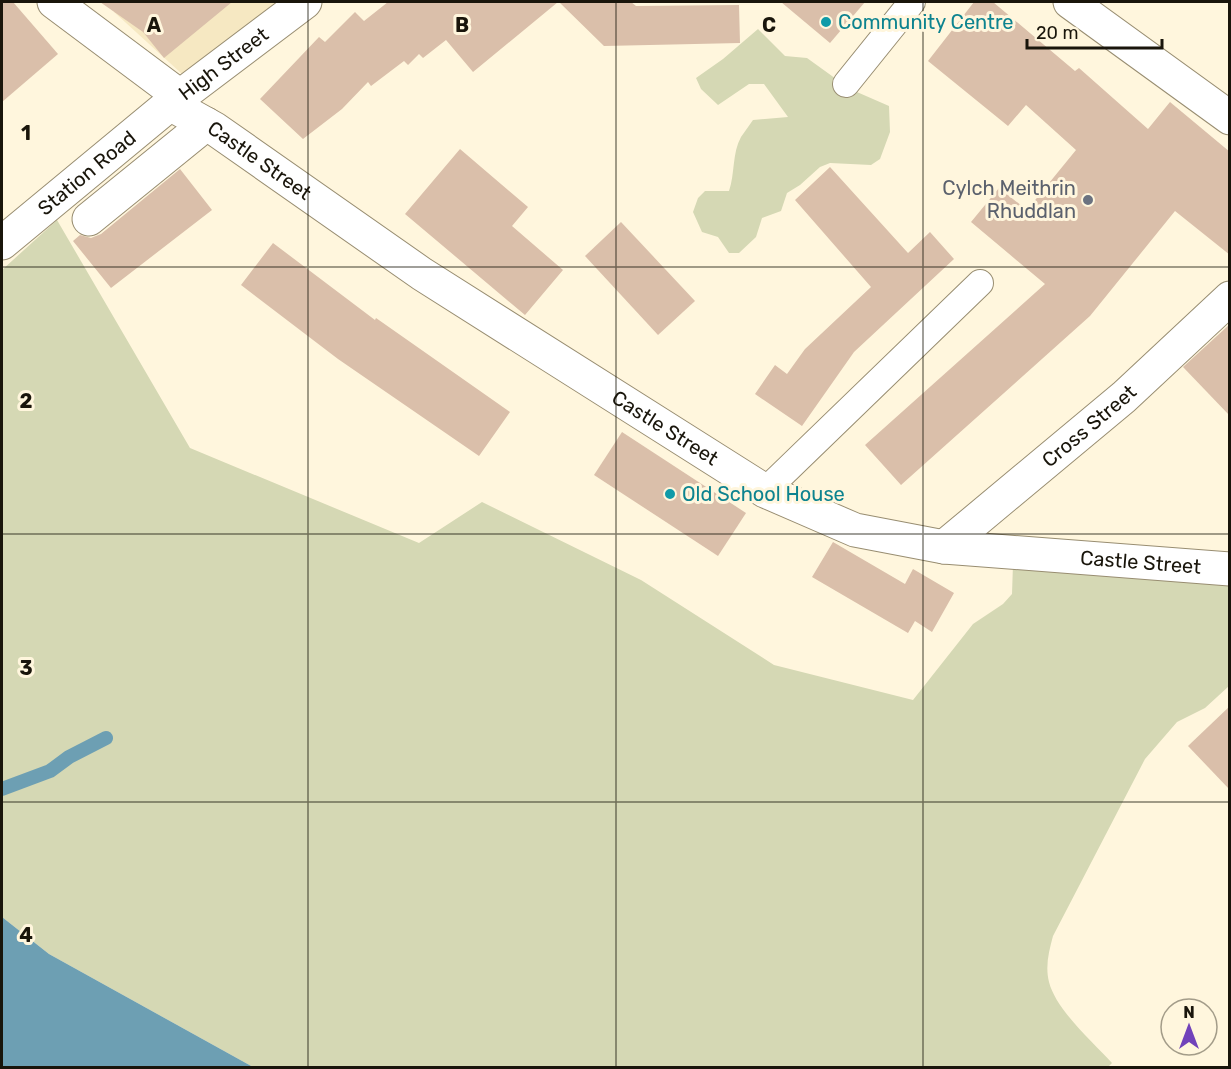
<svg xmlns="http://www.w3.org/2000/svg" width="1231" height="1069" viewBox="0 0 1231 1069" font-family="Rubik,sans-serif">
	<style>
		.built { fill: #f6e8c2 }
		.green { fill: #d5d8b4 }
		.water { fill: #6d9fb3 }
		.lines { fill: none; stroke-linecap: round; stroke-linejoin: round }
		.stream { stroke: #6d9fb3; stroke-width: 14 }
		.building { fill: #dabfaa }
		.lane-casing { stroke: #988d71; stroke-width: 28 }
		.street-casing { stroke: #988d71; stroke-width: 35 }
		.secondary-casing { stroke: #988d71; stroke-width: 35 }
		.lane { stroke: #fff; stroke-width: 26 }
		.street { stroke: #fff; stroke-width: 33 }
		.secondary { stroke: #fff; stroke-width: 33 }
		.grid { fill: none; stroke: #19150b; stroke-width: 1.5; stroke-opacity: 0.55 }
		.culture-dot { fill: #0f9aa8; stroke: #fff6dd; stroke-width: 2 }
		.worship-dot { fill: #6b7280; stroke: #fff6dd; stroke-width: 2 }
		.labels { text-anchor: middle; stroke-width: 6; stroke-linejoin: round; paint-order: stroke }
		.culture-label { font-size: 20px; fill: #0d838f; stroke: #fff6dd; text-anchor: start }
		.street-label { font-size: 20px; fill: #19150b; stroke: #fff6dd }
		.worship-label { font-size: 20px; fill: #5b616d; stroke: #fff6dd; text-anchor: end }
		.grid-label { font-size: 20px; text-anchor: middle; font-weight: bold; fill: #19150b; stroke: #fff6dd; stroke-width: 6; stroke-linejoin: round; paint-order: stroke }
	</style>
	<rect width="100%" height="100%" fill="#fff6dd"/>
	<polygon class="built" points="125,2 282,2 182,74 114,12"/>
	<g class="green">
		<path d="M 758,29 L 785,56 L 807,58 L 850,89 L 889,106 L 890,132 L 880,159 L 871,165 L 830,163 L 820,167 L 800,185 L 787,193 L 781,211 L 762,218 L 756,237 L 739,253 L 729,253 L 718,237 L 702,232 L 693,212 L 698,198 L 705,191 L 729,191 C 735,174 732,153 741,137 C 745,131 749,126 753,120 L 788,117 L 764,84 L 749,84 L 718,105 L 701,89 L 696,78 L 723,59 Z"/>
		<path d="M 57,220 L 190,448 L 419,543 L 482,502 L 641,580 L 774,665 L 913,700 L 973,624 L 1003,604 L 1012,594 L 1013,564 L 1229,581 L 1229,686 L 1205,708 L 1177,722 L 1145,759 L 1053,936 C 1049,951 1045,966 1049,982 C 1056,1010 1093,1042 1112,1063 L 1107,1068 L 253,1067 L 49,954 L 2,917 L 2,270 Z"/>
	</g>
	<polygon class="water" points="2,917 49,954 253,1067 2,1067"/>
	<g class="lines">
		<polyline class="stream" points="2,789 50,771 69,757 106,738"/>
	</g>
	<g class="building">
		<polygon points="2,2 13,2 58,54 2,102"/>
		<polygon points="100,2 232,2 164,58 143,32"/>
		<polygon points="388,2 558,2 473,72 446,40 423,58 419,54 408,65 404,61 371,86 368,82 342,109 303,139 260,99 319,37 325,42 355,12 364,21"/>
		<polygon points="559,2 631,2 636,6 739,5 740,43 604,46"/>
		<polygon points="781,2 865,2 830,43"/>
		<polygon points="974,2 993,2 1075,71 1079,68 1148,129 1170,102 1230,152 1230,255 1175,211 1090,316 901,485 865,445 1045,284 971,222 999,188 1027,210 1076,150 1026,105 1008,126 928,61"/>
		<polygon points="460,149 528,207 512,226 563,270 525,315 405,214"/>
		<polygon points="830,167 908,253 930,232 954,259 854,352 802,426 755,394 775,365 787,374 805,349 871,287 795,200"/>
		<polygon points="180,169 212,210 111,288 73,241 80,235 91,238 101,234"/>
		<polygon points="621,222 695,301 658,335 585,256"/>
		<polygon points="273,243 375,320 376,318 510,412 479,456 338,359 241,285"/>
		<polygon points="1230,324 1230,416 1183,367"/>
		<polygon points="622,432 746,513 718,556 594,475"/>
		<polygon points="833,542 905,584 913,569 954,593 932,632 915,621 908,633 812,577"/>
		<polygon points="1230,706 1230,790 1188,746"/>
	</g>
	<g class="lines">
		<defs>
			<g id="lane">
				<polyline points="846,84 912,2"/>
				<polyline points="765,491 980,283"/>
			</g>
			<g id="street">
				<polyline points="54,2 181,97"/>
				<polyline points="1070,2 1230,118"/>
				<path id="s1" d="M 170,104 L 215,129 L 422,274 L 765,491 L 855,530 L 944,547 L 1230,569"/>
				<polyline points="89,219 206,124"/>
				<path id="s2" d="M 944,547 L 1124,397 L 1230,298"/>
			</g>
			<g id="secondary">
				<path id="s3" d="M 2,243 L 170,104 L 305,2"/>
			</g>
		</defs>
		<use href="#lane" class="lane-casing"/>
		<use href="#street" class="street-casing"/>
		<use href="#secondary" class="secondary-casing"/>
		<use href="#lane" class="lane"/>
		<use href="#street" class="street"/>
		<use href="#secondary" class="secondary"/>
	</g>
	<path class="grid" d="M 308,2 L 308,1068M 616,2 L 616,1068M 923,2 L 923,1068M 2,267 L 1230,267M 2,534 L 1230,534M 2,802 L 1230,802"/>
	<g class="culture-dot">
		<circle cx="826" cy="22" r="6"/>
		<circle cx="670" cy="494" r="6"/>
	</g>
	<circle class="worship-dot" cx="1088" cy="200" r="6"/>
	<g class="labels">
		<g class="culture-label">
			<text x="838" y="29">Community Centre</text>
			<text x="682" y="501">Old School House</text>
		</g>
		<g class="street-label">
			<text dy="7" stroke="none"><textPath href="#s3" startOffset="285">High Street</textPath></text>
			<text dy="7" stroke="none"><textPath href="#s1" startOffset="106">Castle Street</textPath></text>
			<text dy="7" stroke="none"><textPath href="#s3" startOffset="110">Station Road</textPath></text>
			<text dy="7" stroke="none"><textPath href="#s2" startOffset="189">Cross Street</textPath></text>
			<text dy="7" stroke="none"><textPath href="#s1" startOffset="592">Castle Street</textPath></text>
			<text dy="7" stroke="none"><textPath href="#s1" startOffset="1096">Castle Street</textPath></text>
		</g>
		<g class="worship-label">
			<text x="1076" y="195">Cylch Meithrin<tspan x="1076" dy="23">Rhuddlan</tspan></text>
		</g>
	</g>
	<g class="grid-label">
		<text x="154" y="32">A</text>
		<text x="462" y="32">B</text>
		<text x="769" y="32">C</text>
		<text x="26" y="140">1</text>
		<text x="26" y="408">2</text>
		<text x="26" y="675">3</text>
		<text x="26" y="942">4</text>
	</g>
	<rect width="1231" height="1069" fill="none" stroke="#19150b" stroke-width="6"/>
	<g transform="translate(1189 1027)"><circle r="28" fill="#fff6dd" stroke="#a39c89" stroke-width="1.5"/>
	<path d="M0-4.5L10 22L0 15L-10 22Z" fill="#7142ba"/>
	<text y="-9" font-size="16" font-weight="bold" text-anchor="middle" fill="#19150b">N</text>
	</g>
	<path d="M1027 39v9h135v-9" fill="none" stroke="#19150b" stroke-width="3"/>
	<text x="1036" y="39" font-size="18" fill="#19150b" stroke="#fff6dd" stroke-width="4.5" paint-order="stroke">20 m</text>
</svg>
